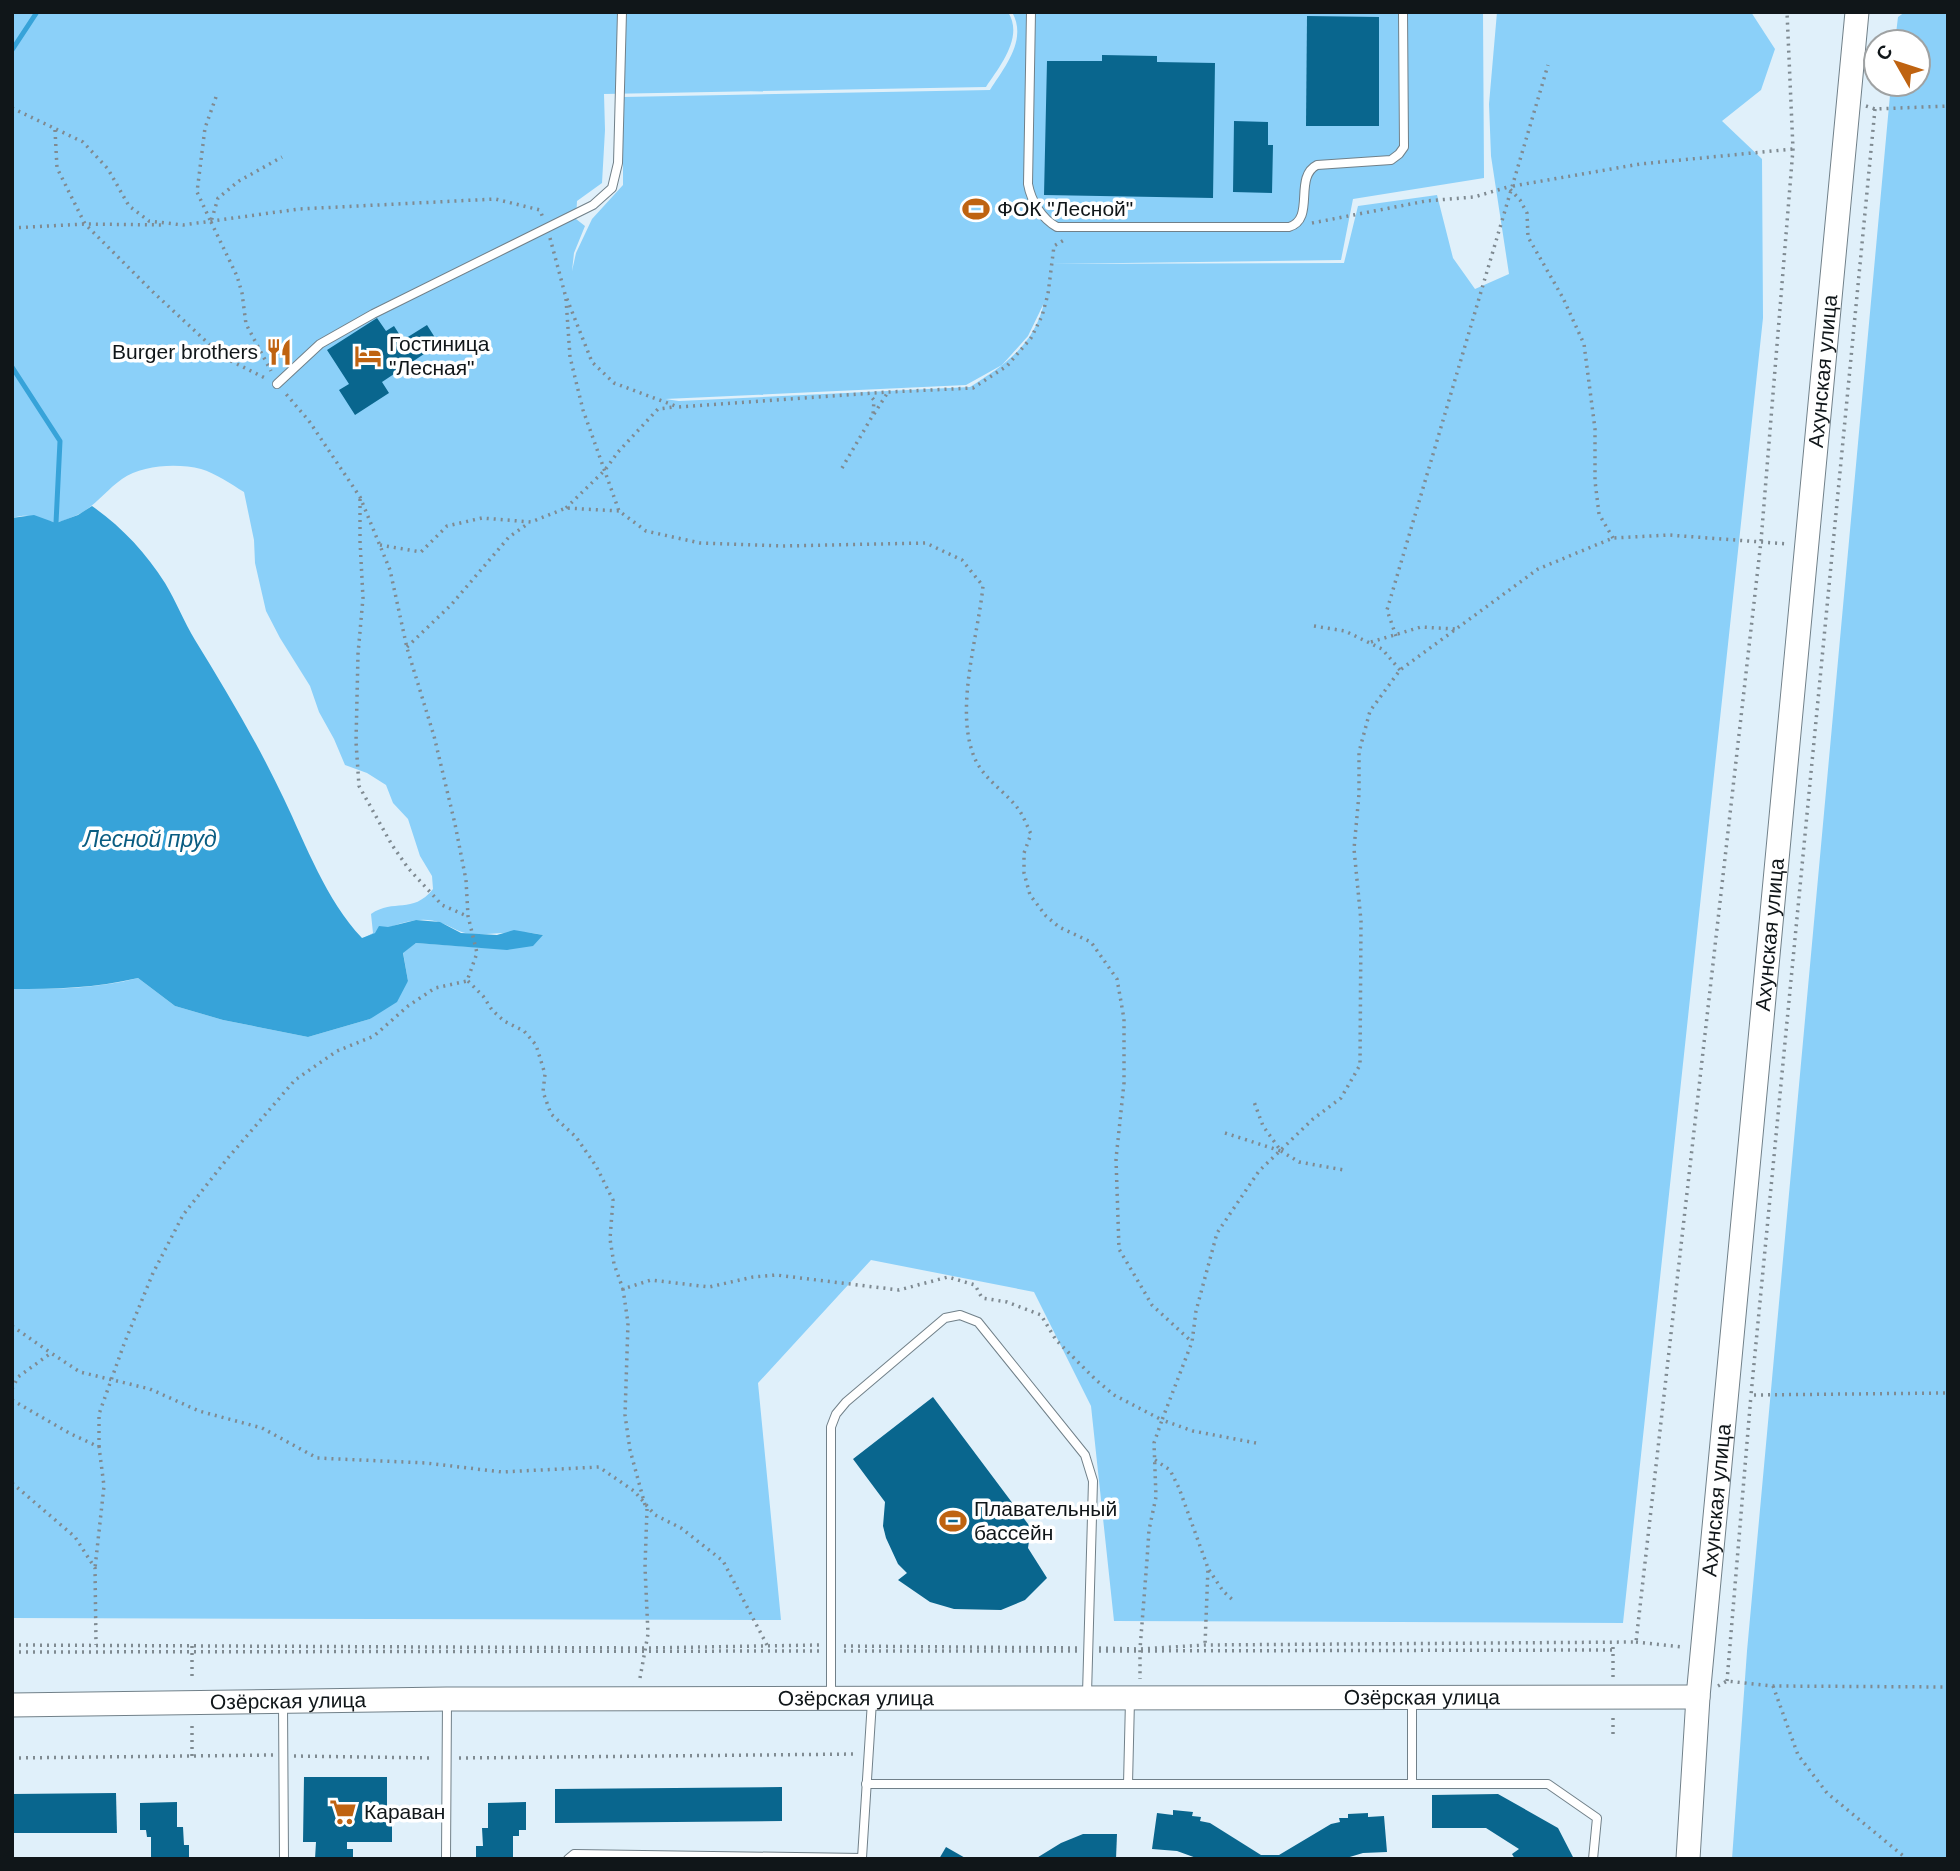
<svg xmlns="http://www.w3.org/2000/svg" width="1960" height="1871" viewBox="0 0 1960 1871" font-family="Arial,sans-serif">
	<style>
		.green { fill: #8bd0f9; fill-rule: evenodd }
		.water { fill: #37a3d9 }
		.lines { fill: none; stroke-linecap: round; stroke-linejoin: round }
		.stream { stroke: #37a3d9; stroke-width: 5 }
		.building { fill: #09668e }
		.service-casing { stroke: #718089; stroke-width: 10 }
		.secondary-casing { stroke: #718089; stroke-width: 25 }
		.path { stroke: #7f8a91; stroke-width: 3.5; stroke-dasharray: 2 5; stroke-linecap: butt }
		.service { stroke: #fff; stroke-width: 8 }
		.secondary { stroke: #fff; stroke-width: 23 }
		.labels { text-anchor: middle; stroke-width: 7; stroke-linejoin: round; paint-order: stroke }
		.poi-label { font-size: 21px; fill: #101619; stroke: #fff; text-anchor: start }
		.street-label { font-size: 21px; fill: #101619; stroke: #fff }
		.water-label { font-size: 23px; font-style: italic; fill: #0a5d82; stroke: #fff }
	</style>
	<rect width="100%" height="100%" fill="#e0f0fa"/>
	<g class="green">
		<path d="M 12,12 L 1008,12 C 1024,37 1000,66 986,87 L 604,94 L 605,130 L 602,183 L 577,201 L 576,219 L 585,226 L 574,253 L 572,271 L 576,253 L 592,219 L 623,185 L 623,97 L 990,90 C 1004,68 1028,40 1012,12 L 1483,12 L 1484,178 L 1353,199 L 1341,260 L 1048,264 L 1344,263 L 1358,206 L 1437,195 L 1453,258 L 1475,289 L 1509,274 L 1491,156 L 1489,104 L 1497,12 L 1751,12 L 1775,49 L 1761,90 L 1722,121 L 1762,159 L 1763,318 L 1623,1623 L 1114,1621 L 1091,1406 L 1034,1292 L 871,1260 L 758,1383 L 781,1620 L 12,1618 L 12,989 C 55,989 96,989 138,978 L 175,1006 L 223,1020 L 308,1037 L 370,1019 L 408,981 L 403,952 L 416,943 L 487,948 L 543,935 C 517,929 498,935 472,934 C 459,933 453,927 441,923 C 415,913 386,929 362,939 L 373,933 L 371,914 C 394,898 412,915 433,889 L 432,876 L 420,856 L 408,819 L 393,803 L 386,785 L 367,773 L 345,765 L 334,739 L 319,712 L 310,686 L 280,638 L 266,611 L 255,563 L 254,540 L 244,492 C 231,484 215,473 201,469 C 177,463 142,465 122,479 C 105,491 94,508 75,516 C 69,518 60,523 54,522 C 36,520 34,512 12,518 ZM 1044,303 C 1034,345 1005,365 970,387 L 679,401 L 665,399 L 966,385 L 1002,365 L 1028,336 Z"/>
		<polygon points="1905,12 1948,12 1948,1859 1732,1859 1747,1651 1891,84 1918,84 1918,42 1895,42 1898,17"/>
	</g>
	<path class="water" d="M 92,506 C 122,527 146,553 165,583 C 176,601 184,622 195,640 C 227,692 258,744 284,799 C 306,845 326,900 362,938 L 375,933 L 379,926 L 388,927 L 416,920 L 440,922 L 461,933 L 497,935 L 514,930 L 543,935 L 533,946 L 507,950 L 416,943 L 403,953 L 408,981 L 397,1002 L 370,1019 L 308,1037 L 223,1020 L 175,1006 L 138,978 C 96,988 55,989 12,989 L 12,518 L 34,515 L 56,523 L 78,515 Z"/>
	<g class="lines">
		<g class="stream">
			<polyline points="12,50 37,12"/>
			<polyline points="12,367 60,441 56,523"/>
		</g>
	</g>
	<g class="building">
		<polygon points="1307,16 1379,17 1379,126 1306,126"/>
		<polygon points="1102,55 1157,56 1157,62 1215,63 1213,198 1044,195 1047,61 1102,61"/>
		<polygon points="1234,121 1268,122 1268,145 1273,145 1272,193 1233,192"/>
		<polygon points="377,318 386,331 394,326 403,340 427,325 439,344 382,382 389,393 355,415 339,390 349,384 327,350"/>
		<polygon points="933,1397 1031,1528 1028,1548 1047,1578 1025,1600 1001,1610 954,1609 930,1602 898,1580 907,1573 898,1564 886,1538 883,1526 885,1502 853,1459"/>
		<polygon points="304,1777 387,1777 387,1822 392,1822 392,1842 347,1842 347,1849 353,1849 353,1859 315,1859 316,1842 303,1842"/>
		<polygon points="782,1787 782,1821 555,1823 555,1789"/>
		<polygon points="116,1793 117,1833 12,1833 12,1794"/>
		<polygon points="1498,1794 1558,1828 1574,1859 1515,1859 1512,1854 1519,1849 1486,1828 1432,1828 1432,1795"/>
		<polygon points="177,1802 177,1827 183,1827 184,1845 189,1845 189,1859 151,1859 151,1837 147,1837 146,1830 140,1830 140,1803"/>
		<polygon points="526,1802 526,1830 519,1830 519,1836 513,1836 513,1859 476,1859 476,1846 483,1846 482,1828 488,1828 488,1803"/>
		<polygon points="1173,1810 1193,1812 1192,1816 1201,1817 1200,1821 1210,1823 1261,1855 1279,1855 1331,1824 1340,1822 1339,1818 1348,1818 1348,1814 1368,1813 1368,1817 1384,1816 1387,1852 1363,1853 1343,1859 1199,1859 1177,1851 1152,1849 1157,1813 1173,1815"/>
		<polygon points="1083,1834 1117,1834 1116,1859 1035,1859 1061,1843"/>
		<polygon points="946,1847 967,1859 939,1859"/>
	</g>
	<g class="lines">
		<defs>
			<g id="service">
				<path d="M 1031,12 L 1028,184 C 1031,201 1042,219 1057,227 L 1289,227 C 1316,219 1293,177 1317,165 L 1391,160 L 1399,154 L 1404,147 L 1403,12"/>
				<polyline points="277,384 320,344 373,314 593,205 612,188 618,163 622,12"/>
				<polyline points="831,1698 831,1427 836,1414 846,1402 945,1318 960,1315 978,1322 1085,1455 1093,1481 1087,1694"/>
				<polyline points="1412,1700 1412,1784"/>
				<polyline points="283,1704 284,1859"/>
				<polyline points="866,1784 1548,1784 1597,1818 1593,1859"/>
				<polyline points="1128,1784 1130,1700"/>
				<polyline points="446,1859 447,1701"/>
				<polyline points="568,1859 574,1854 862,1858 872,1701"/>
			</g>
			<g id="secondary">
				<path id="s1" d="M 12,1705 L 447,1699 L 1698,1697"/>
				<path id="s2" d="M 1688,1859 L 1698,1697 L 1857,12"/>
			</g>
		</defs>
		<use href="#service" class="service-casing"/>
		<use href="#secondary" class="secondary-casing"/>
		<g class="path">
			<polyline points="216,97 205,128 197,192 211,222 218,198 239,181 282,157"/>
			<polyline points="1866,106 1875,109 1948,106"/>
			<polyline points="12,108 83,142 108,169 129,206 149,221 183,225 299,209 495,199 540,210 543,218"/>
			<polyline points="1875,109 1751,1395 1948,1393"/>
			<polyline points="55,130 57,168 85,224 153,292 223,357 267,379"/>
			<polyline points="1513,186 1640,164 1793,149"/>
			<polyline points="211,222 237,276 242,293 246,324 271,371"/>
			<polyline points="1312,223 1426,201 1474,197 1508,187 1520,200 1527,213 1528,237 1563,298 1584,344 1595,429 1595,481 1599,514 1613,538"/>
			<polyline points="12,228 85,224 164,225"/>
			<polyline points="550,238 565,294 592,362 614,383 678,407 888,392 973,388 1007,366 1031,338 1042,316 1048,294 1054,246 1064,240"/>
			<path d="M 566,299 L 570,357 L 583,410 L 619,511 L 646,531 L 700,543 L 782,546 L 926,543 L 962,560 L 983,586 C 978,638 953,713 976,761 C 986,781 1007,793 1019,810 C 1024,817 1027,826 1031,834 L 1024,853 L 1024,873 L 1030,895 L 1046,916 L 1059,927 L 1091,942 L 1117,979 L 1124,1019 L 1124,1083 L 1116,1159 L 1119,1249 L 1152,1305 L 1192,1342"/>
			<polyline points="874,414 888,392"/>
			<polyline points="842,468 873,415 874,400 869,394"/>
			<polyline points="360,499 360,541 363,598 358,654 356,742 359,786 392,845 408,868 442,905 467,916"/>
			<polyline points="566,508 605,470 618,452 658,409 674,407"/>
			<polyline points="380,545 421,552 447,526 482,518 531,522 566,508 619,511"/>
			<polyline points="1314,626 1345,631 1382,649 1400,670"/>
			<polyline points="1396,636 1387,610 1548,65"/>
			<polyline points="1371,642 1421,627 1455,629"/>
			<polyline points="407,647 451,605 509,537 529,523"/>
			<polyline points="468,981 483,996 492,1010 504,1021 524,1031 536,1045 545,1074 543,1092 551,1114 576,1137 596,1166 613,1200 610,1239 614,1264 623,1289"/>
			<polyline points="1225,1133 1281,1151 1263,1126 1253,1099"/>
			<polyline points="1281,1151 1299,1162 1344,1170"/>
			<polyline points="12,1326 51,1353"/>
			<polyline points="12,1389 18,1377 51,1353 80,1372 150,1389 199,1411 262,1428 317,1458 426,1463 502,1472 599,1467 634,1491 655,1515 681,1528 723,1561 767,1645"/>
			<polyline points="12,1400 69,1433 99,1447 104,1486 95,1568"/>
			<polyline points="1256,1443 1193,1431 1162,1420 1192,1342 1196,1311 1217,1233 1259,1171 1313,1119 1341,1098 1360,1065 1361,921 1354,849 1359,794 1359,752 1370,711 1400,670 1538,569 1613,538 1669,535 1788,544"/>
			<polyline points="99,1447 99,1414 124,1344 153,1273 183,1215 227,1159 295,1080 337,1051 374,1036 408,1006 435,988 467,981 477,953 468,916 466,880 455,824 434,736 407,648 390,570 360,497 309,421 286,394"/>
			<polyline points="1155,1460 1170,1470 1179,1488 1208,1568 1205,1645"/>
			<polyline points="12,1483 75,1537 95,1568 96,1645"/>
			<polyline points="645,1505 630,1450 625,1415 628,1323 623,1289 651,1280 709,1287 753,1277 776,1275 899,1290 948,1277 975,1285 982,1298 1007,1302 1041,1315 1056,1340 1096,1380 1114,1395 1162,1420 1154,1443 1156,1497 1149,1530 1147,1560 1140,1649 1140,1679"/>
			<polyline points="1209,1570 1223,1591 1235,1602"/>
			<polyline points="1636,1642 1683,1647"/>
			<polyline points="12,1645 644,1648 819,1645"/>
			<polyline points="192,1646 192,1681"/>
			<polyline points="844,1646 1078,1648"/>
			<polyline points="1099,1648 1140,1649 1205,1645 1636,1642 1761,541 1793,149 1787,12"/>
			<polyline points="844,1651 1078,1651"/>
			<polyline points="1099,1651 1613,1650"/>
			<polyline points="12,1652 819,1651"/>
			<polyline points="1613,1677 1613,1644"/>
			<polyline points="640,1678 648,1634 645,1567 647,1509"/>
			<polyline points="1727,1681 1751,1395"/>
			<polyline points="1718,1686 1727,1681 1773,1686 1948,1687"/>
			<polyline points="1773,1686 1798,1755 1827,1793 1907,1859"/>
			<polyline points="1613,1734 1613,1716"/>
			<polyline points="192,1756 192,1723"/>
			<polyline points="294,1756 434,1758"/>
			<polyline points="12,1758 273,1755"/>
			<polyline points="459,1758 857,1754"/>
		</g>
		<use href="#service" class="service"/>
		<use href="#secondary" class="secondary"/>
	</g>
	<defs>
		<symbol id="stadium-bare" viewBox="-9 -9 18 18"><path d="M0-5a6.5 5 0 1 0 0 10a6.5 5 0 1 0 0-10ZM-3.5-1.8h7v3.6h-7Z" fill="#bf6311" stroke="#fff" stroke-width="2.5" paint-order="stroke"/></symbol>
		<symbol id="restaurant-bare" viewBox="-9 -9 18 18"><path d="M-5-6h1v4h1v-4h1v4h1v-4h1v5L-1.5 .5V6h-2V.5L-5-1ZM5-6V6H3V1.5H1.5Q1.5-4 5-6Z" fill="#bf6311" stroke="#fff" stroke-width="2.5" paint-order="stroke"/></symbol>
		<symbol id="hotel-bare" viewBox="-9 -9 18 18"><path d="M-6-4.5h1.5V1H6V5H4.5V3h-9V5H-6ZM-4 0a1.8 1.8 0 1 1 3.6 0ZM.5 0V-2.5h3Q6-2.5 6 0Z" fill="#bf6311" stroke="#fff" stroke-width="2.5" paint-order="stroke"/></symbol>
		<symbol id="supermarket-bare" viewBox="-9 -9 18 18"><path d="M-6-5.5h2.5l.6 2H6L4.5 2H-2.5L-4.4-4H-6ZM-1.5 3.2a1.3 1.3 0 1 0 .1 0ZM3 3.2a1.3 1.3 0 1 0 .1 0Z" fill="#bf6311" stroke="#fff" stroke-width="2.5" paint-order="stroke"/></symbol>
	</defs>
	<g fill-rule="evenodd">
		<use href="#stadium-bare" x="957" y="190" width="38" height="38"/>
		<use href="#restaurant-bare" x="260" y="333" width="38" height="38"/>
		<use href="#hotel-bare" x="349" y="337" width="38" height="38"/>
		<use href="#stadium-bare" x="934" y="1502" width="38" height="38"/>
		<use href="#supermarket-bare" x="324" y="1793" width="38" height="38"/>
	</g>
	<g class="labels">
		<g class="poi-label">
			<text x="997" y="216">ФОК "Лесной"</text>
			<text x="389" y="351">Гостиница<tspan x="389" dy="24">"Лесная"</tspan></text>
			<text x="258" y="359" text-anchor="end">Burger brothers</text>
			<text x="974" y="1516">Плавательный<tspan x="974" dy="24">бассейн</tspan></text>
			<text x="364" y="1819">Караван</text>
		</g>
		<g class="street-label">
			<text dy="7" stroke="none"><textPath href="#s2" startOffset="1494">Ахунская улица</textPath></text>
			<text dy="7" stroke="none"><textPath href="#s2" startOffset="928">Ахунская улица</textPath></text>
			<text dy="7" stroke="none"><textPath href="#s2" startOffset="360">Ахунская улица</textPath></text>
			<text dy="7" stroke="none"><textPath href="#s1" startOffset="1410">Озёрская улица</textPath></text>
			<text dy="7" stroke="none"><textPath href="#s1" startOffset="844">Озёрская улица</textPath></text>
			<text dy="7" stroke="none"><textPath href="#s1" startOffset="276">Озёрская улица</textPath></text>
		</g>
		<g class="water-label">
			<text x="150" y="847">Лесной пруд</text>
		</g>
	</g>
	<rect width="1960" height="1871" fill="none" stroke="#101619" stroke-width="28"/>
	<g transform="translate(1897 63) rotate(309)"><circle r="33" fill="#ffffff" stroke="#9fa2a3" stroke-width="2"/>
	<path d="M0-5L12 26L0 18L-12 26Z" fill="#bf6311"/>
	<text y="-10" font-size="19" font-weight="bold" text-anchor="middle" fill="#101619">С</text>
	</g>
</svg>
